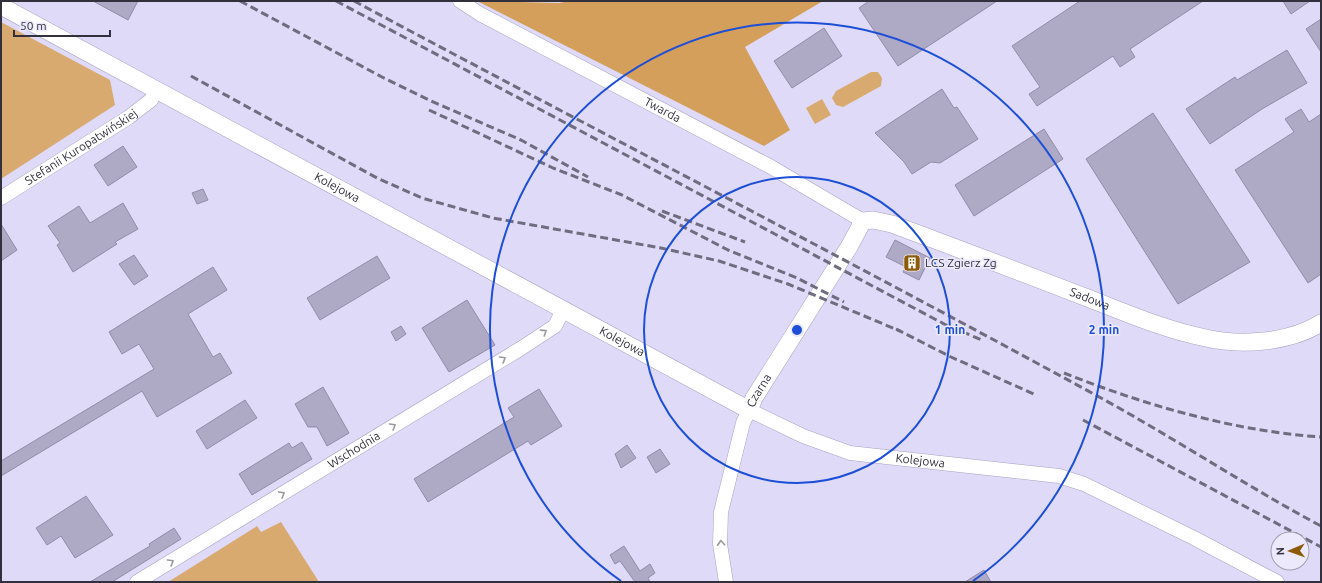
<svg xmlns="http://www.w3.org/2000/svg" width="1322" height="583" viewBox="0 0 1322 583" font-family="Ubuntu,sans-serif">
	<style>
		.green { fill: #d9aa70 }
		.forest { fill: #d49f5b }
		.building { fill: #aea9c5; stroke: #918da8 }
		.lines { fill: none; stroke-linecap: round; stroke-linejoin: round }
		.minor-casing { stroke: #a7a2bf; stroke-width: 15 }
		.tertiary-casing { stroke: #a7a2bf; stroke-width: 18 }
		.minor { stroke: #fff; stroke-width: 14 }
		.tertiary { stroke: #fff; stroke-width: 17 }
		.rail { stroke: #6f6c7f; stroke-width: 3; stroke-dasharray: 8 4; stroke-linecap: butt }
		.oneway { stroke: #98989e }
		.ring { fill: none; stroke: #1d4ed8; stroke-width: 2 }
		.labels { text-anchor: middle; stroke-width: 3.5; stroke-linejoin: round; paint-order: stroke }
		.street-label { font-size: 12px; fill: #32303c; stroke: #ebe9fb }
		.poi-label { font-size: 12px; fill: #32303c; stroke: #ebe9fb; text-anchor: start }
		.centre { fill: #1d4ed8; stroke: #ebe9fb; stroke-width: 2 }
		.ring-label { font-size: 12px; text-anchor: middle; font-weight: bold; fill: #1d4ed8; stroke: #ebe9fb; stroke-width: 3.5; stroke-linejoin: round; paint-order: stroke }
	</style>
	<rect width="100%" height="100%" fill="#dedaf8"/>
	<g class="green">
		<polygon points="1,22 110,80 115,105 1,179"/>
		<polygon points="871,72 878,72 882,78 881,86 843,107 836,105 832,98 836,91"/>
		<polygon points="822,99 831,115 815,124 806,108"/>
		<polygon points="281,522 319,582 168,582 257,526 261,532"/>
	</g>
	<polygon class="forest" points="477,1 559,3 569,1 823,1 745,47 790,130 764,146"/>
	<g class="building">
		<polygon points="93,1 138,1 128,20"/>
		<polygon points="869,1 997,1 898,66 859,8"/>
		<polygon points="1080,1 1203,1 1130,49 1135,57 1120,67 1113,56 1037,106 1029,94 1040,87 1012,46"/>
		<polygon points="1283,1 1310,1 1291,14"/>
		<polygon points="1321,19 1321,52 1306,29"/>
		<polygon points="824,28 842,56 792,88 774,61"/>
		<polygon points="1287,50 1307,83 1262,109 1210,144 1186,109 1235,77 1237,80"/>
		<polygon points="942,89 954,108 957,107 978,139 940,163 931,162 912,174 904,162 875,133"/>
		<polygon points="1301,109 1309,122 1321,114 1321,274 1308,283 1235,170 1294,132 1285,119"/>
		<polygon points="1153,113 1250,262 1178,304 1086,159"/>
		<polygon points="1044,129 1063,159 974,216 955,185"/>
		<polygon points="123,146 137,167 108,186 94,165"/>
		<polygon points="203,189 208,200 197,204 192,193"/>
		<polygon points="123,203 138,229 115,242 117,244 73,272 57,245 60,243 48,226 79,206 90,223"/>
		<polygon points="1,224 17,250 1,261"/>
		<polygon points="895,240 930,258 919,280 903,272 906,267 886,257"/>
		<polygon points="134,255 148,276 134,285 119,264"/>
		<polygon points="377,256 390,278 320,320 307,298"/>
		<polygon points="213,267 227,290 188,314 213,357 220,353 232,373 157,417 142,391 1,476 1,461 154,369 139,344 122,354 109,332"/>
		<polygon points="467,300 495,345 449,372 422,328"/>
		<polygon points="401,326 406,334 396,341 391,332"/>
		<polygon points="323,387 349,433 327,446 317,427 308,427 295,404"/>
		<polygon points="539,389 562,426 531,445 528,441 428,502 414,479 514,417 508,408"/>
		<polygon points="245,400 257,418 207,449 196,431"/>
		<polygon points="302,442 312,459 252,495 239,474 289,443 292,448"/>
		<polygon points="627,445 636,458 621,468 615,454"/>
		<polygon points="660,449 670,464 656,473 647,457"/>
		<polygon points="86,496 113,535 75,558 61,536 47,545 36,528"/>
		<polygon points="174,528 181,539 112,582 90,582 150,546 149,544"/>
		<polygon points="624,546 640,571 650,564 655,573 648,578 650,582 635,582 620,561 615,564 610,555"/>
		<polygon points="984,570 991,582 965,582"/>
	</g>
	<g class="lines">
		<defs>
			<g id="minor">
				<path id="s1" d="M 460,1 L 480,14 L 771,167 L 863,221"/>
				<path id="s2" d="M 1,198 L 129,117 L 151,100 L 156,91"/>
				<path id="s3" d="M 137,582 L 520,349 L 555,326 L 563,310"/>
				<path id="s4" d="M 726,582 L 720,544 L 721,512 L 743,423 L 749,410 L 803,436 L 850,453 L 1059,476 L 1084,484 L 1194,538 L 1277,582"/>
			</g>
			<g id="tertiary">
				<path id="s5" d="M 1,6 L 749,410 L 754,398 L 849,247 L 863,221 L 873,220 L 892,224 C 956,248 1021,272 1085,297 C 1124,312 1165,330 1206,338 C 1241,346 1289,343 1321,323"/>
			</g>
		</defs>
		<use href="#minor" class="minor-casing"/>
		<use href="#tertiary" class="tertiary-casing"/>
		<use href="#minor" class="minor"/>
		<use href="#tertiary" class="tertiary"/>
		<g class="rail">
			<polyline points="240,1 382,77 431,101 521,140 588,177"/>
			<polyline points="336,1 946,325 982,340"/>
			<path d="M 354,1 C 603,134 854,263 1101,398 C 1176,439 1246,486 1321,526"/>
			<polyline points="191,76 377,178 422,198 493,218 661,248 719,261 788,284 900,331"/>
			<polyline points="429,110 553,168 622,195 728,250 797,278 844,302"/>
			<polyline points="662,211 745,242"/>
			<polyline points="896,329 951,357 1036,395"/>
			<path d="M 1064,373 C 1145,405 1233,431 1321,437"/>
			<polyline points="1083,420 1321,547"/>
		</g>
	</g>
	<defs><path id="oneway-chevron" d="M-2-3.5L2.5 0L-2 3.5" fill="none" stroke-width="1.6" stroke-linecap="round" stroke-linejoin="round"/></defs>
	<g class="oneway">
		<use href="#oneway-chevron" transform="translate(544 332) rotate(-33)"/>
		<use href="#oneway-chevron" transform="translate(503 359) rotate(-31)"/>
		<use href="#oneway-chevron" transform="translate(393 426) rotate(-31)"/>
		<use href="#oneway-chevron" transform="translate(282 494) rotate(-31)"/>
		<use href="#oneway-chevron" transform="translate(721 543) rotate(-93)"/>
		<use href="#oneway-chevron" transform="translate(171 562) rotate(-31)"/>
	</g>
	<g class="ring">
		<circle cx="797" cy="330" r="153"/>
		<path d="M621 581A307 307 0 1 1 973 581"/>
	</g>
	<defs>
		<symbol id="building-square" viewBox="-11 -11 22 22"><rect x="-9" y="-9" width="18" height="18" rx="4" fill="#8d5b07" stroke="#ebe9fb"/><path d="M-4-6H4V6H1V3H-1V6H-4ZM-2.5-4.3h1.7v1.8h-1.7ZM.8-4.3h1.7v1.8H.8ZM-2.5-1h1.7V.8h-1.7ZM.8-1h1.7V.8H.8Z" fill="#fff"/></symbol>
	</defs>
	<g fill-rule="evenodd">
		<use href="#building-square" x="902" y="253" width="20" height="20"/>
	</g>
	<g class="labels">
		<g class="street-label">
			<text dy="4" stroke="none"><textPath href="#s1" startOffset="230">Twarda</textPath></text>
			<text dy="4" stroke="none"><textPath href="#s2" startOffset="95">Stefanii Kuropatwińskiej</textPath></text>
			<text dy="4" stroke="none"><textPath href="#s5" startOffset="382">Kolejowa</textPath></text>
			<text dy="4" stroke="none"><textPath href="#s5" startOffset="1312">Sadowa</textPath></text>
			<text dy="4" stroke="none"><textPath href="#s5" startOffset="706">Kolejowa</textPath></text>
			<text dy="4" stroke="none"><textPath href="#s5" startOffset="872">Czarna</textPath></text>
			<text dy="4" stroke="none"><textPath href="#s3" startOffset="254">Wschodnia</textPath></text>
			<text dy="4" stroke="none"><textPath href="#s4" startOffset="357">Kolejowa</textPath></text>
		</g>
		<g class="poi-label">
			<text x="925" y="267">LCS Zgierz Zg</text>
		</g>
	</g>
	<circle cx="797" cy="330" r="6" class="centre"/>
	<g class="ring-label">
		<text x="950" y="334">1 min</text>
		<text x="1104" y="334">2 min</text>
	</g>
	<rect width="1322" height="583" fill="none" stroke="#32303c" stroke-width="4"/>
	<g transform="translate(1290 551) rotate(268)"><circle r="19" fill="#ebe9fb" stroke="#a19faf"/>
	<path d="M0-3L7 15L0 10L-7 15Z" fill="#8d5b07"/>
	<text y="-6" font-size="11" font-weight="bold" text-anchor="middle" fill="#32303c">N</text>
	</g>
	<path d="M14 30v6h96v-6" fill="none" stroke="#32303c" stroke-width="2"/>
	<text x="20" y="30" font-size="12" fill="#32303c" stroke="#ebe9fb" stroke-width="3" paint-order="stroke">50 m</text>
</svg>
